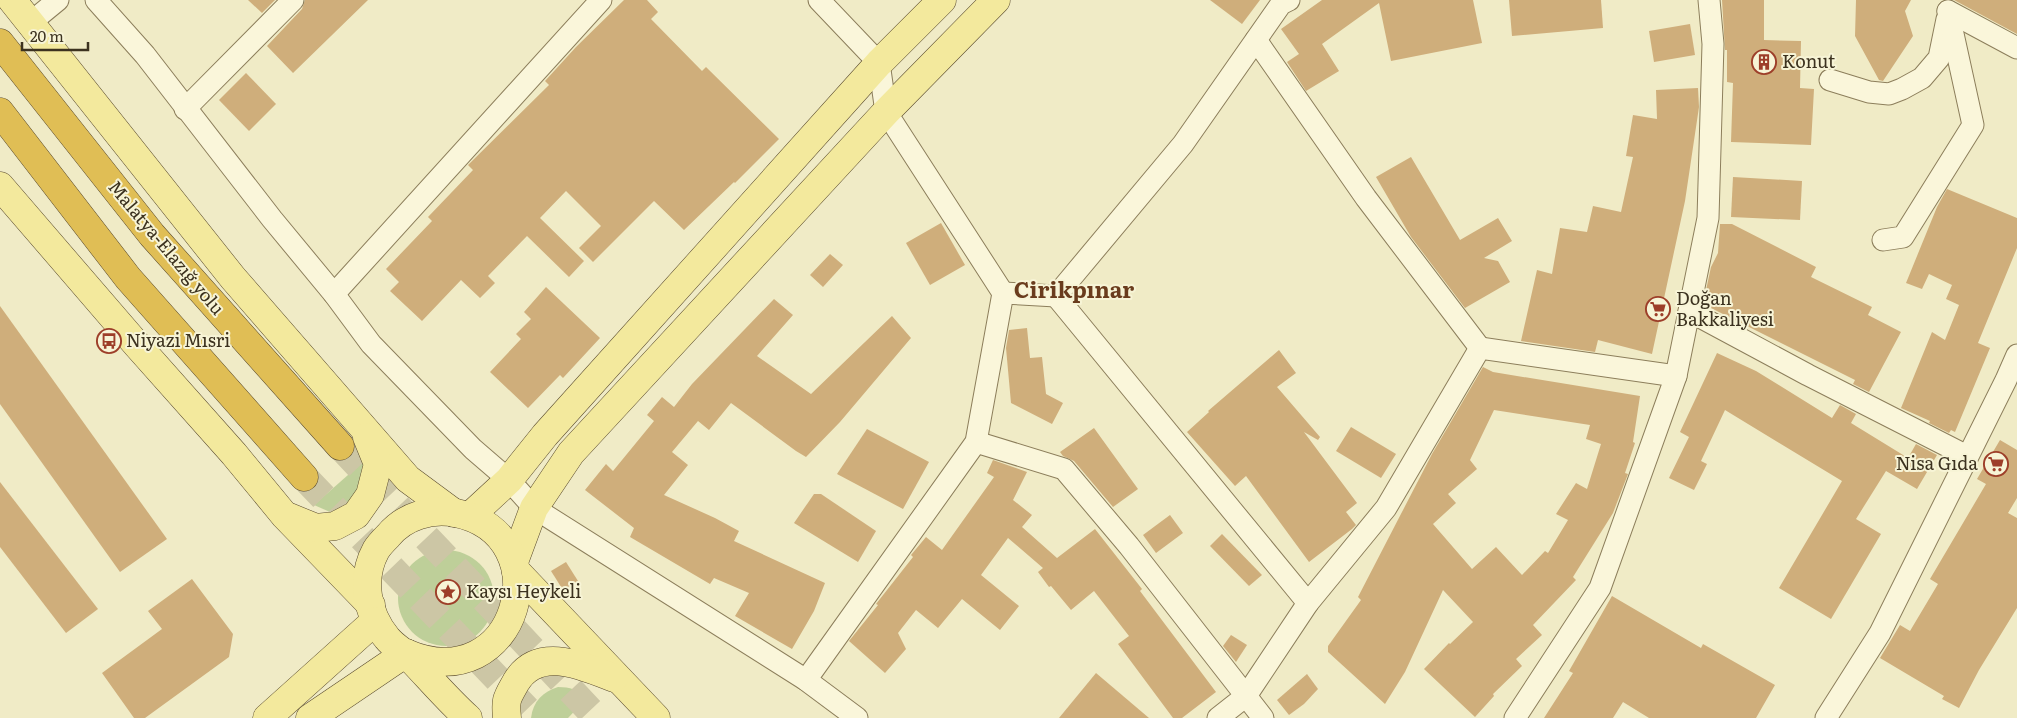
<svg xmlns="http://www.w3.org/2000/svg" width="2017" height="718" viewBox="0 0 2017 718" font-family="Literata,serif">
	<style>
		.green { fill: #becf99 }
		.building { fill: #cfae7b; fill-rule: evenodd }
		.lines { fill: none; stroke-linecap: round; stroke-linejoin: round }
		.highway-tunnel { stroke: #ccc6a5; stroke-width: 28; stroke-dasharray: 28 14; stroke-linecap: butt }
		.minor-casing { stroke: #8c7e5b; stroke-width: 23 }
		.major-casing { stroke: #5a4b2f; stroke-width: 29 }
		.highway-casing { stroke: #5a4b2f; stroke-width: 29 }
		.minor { stroke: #faf6da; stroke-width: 21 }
		.major { stroke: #f3e99d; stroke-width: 28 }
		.highway { stroke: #e0be55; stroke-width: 28 }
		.labels { text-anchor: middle; stroke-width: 4; stroke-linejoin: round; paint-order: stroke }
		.poi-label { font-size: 18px; fill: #3c321f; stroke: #f7f4d6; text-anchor: start }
		.street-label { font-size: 18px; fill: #3c321f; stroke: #f7f4d6 }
		.district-label { font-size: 22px; font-weight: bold; fill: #6a3c1d; stroke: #f7f4d6 }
	</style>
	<rect width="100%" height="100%" fill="#f0ebc6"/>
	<g class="green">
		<polygon points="365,460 369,480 343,511 330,512 314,505"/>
		<circle cx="446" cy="598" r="48"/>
		<path d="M 558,687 C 570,687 578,690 588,697 L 568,718 L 531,718 C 533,701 543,692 558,687 Z"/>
	</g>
	<g class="building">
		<polygon points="248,0 275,0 262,13"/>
		<polygon points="305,0 368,0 293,73 267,46 302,9"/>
		<polygon points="624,0 647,0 658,12 651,19 702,71 706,67 779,139 735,183 734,182 684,230 654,201 593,262 579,248 601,226 566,191 540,218 584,261 569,277 527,236 488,276 495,283 480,298 461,280 422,321 390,291 399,282 386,269 432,221 428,217 473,170 468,165 549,85 545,81 576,47"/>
		<polygon points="1210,0 1260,0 1242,24"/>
		<polygon points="1322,0 1473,0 1482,43 1391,61 1379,3 1322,44 1339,71 1306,91 1287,62 1299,54 1281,29"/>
		<polygon points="1509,0 1601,0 1603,28 1512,36"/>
		<polygon points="1722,0 1764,0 1764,40 1801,41 1800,88 1814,89 1811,145 1731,142 1733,83 1727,82 1727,50 1725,50"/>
		<polygon points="1856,0 1911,0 1905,11 1913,36 1883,81 1879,80 1855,36"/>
		<polygon points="1954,0 2017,0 2017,34"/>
		<polygon points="1690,24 1695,55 1654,62 1649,31"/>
		<polygon points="246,73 276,104 249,131 219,100"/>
		<polygon points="1698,88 1699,107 1685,201 1652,354 1598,340 1595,352 1521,341 1537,270 1552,274 1560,228 1587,232 1593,206 1621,212 1633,157 1626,156 1633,115 1657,119 1656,90"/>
		<polygon points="1411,157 1460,240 1498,218 1512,241 1484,258 1498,261 1510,282 1465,308 1411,237 1376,177"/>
		<polygon points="1733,177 1802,181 1800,220 1731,217"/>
		<polygon points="1947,189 2017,218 2017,248 1978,343 1990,348 1955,432 1951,430 1949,433 1929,423 1930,421 1901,408 1932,332 1945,340 1959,305 1946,299 1952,285 1929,274 1922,289 1906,283 1937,207"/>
		<polygon points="941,223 965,265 930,285 906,243"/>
		<polygon points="1720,224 1732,224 1816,267 1811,277 1872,307 1868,315 1901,332 1869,392 1853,384 1855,380 1703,304 1711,267 1718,253"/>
		<polygon points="830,254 843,265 823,287 810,275"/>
		<polygon points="546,287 600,338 563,378 560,375 528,408 490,372 521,339 516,334 531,319 524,312"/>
		<polygon points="774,299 793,315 757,356 811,394 892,316 911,338 840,422 806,457 796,451 731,403 709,430 698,421 672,452 688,465 664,495 715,518 739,531 734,541 825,583 814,611 792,649 735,616 749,593 714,578 710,584 630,537 634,528 585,490 606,464 613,471 654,421 647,415 662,397 674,407 692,384"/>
		<polygon points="0,306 167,539 120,572 0,404"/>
		<polygon points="1027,328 1030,358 1042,357 1046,394 1063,403 1052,424 1011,403 1006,348 1009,330"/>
		<polygon points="1279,350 1296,373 1277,387 1320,437 1318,440 1304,432 1357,503 1346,512 1356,525 1352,529 1309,562 1246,476 1235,486 1187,432 1209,412 1208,411"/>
		<polygon points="1717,353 1756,371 1832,418 1840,405 1856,414 1851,423 1908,458 1916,444 1937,455 1917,489 1886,471 1856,519 1881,534 1831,619 1779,588 1842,481 1725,410 1701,461 1707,464 1694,490 1669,478 1689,437 1680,432"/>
		<path d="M 1483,367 L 1493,372 L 1640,396 L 1633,442 L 1635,443 L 1625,473 L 1628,474 L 1613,513 L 1573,577 L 1576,580 L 1533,625 L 1542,635 L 1516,659 L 1522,666 L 1493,694 L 1494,696 L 1475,717 L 1424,669 L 1449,643 L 1450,644 L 1473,622 L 1443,590 L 1405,672 L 1385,704 L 1328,652 L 1328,646 L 1361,600 L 1358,597 L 1432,454 ZM 1494,410 L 1590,425 L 1586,439 L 1601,444 L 1587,489 L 1576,483 L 1556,514 L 1568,520 L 1548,553 L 1545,551 L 1522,575 L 1496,547 L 1472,569 L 1433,524 L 1456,503 L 1448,494 L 1477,469 L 1470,460 Z"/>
		<polygon points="1351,427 1396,454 1381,478 1336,451"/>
		<polygon points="1094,428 1138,489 1113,507 1074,461 1063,456 1060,452"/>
		<polygon points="867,429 929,462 903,509 837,474"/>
		<polygon points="2000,440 2017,450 2017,498 2008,513 2017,518 2017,608 1979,670 1959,708 1942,699 1944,696 1880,658 1900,625 1910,631 1938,584 1930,579 1986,484 1977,479"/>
		<polygon points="993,460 1027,472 1013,500 1032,515 1022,527 1057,558 1095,529 1142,589 1140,591 1216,692 1182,718 1173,718 1118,644 1129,636 1094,591 1071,610 1051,586 1049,587 1038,572 1043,568 1008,538 981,575 1019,606 1000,630 962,599 938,628 916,610 898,633 906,649 885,673 849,641 878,605 876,604 913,557 911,555 926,537 942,550 994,477 987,473"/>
		<polygon points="0,482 98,609 66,633 0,547"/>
		<polygon points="814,494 821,494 876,531 858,562 794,523"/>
		<polygon points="1170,515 1183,533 1156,553 1143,535"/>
		<polygon points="1222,534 1262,575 1249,586 1210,546"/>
		<polygon points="566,562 578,581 563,590 551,571"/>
		<polygon points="192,579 233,634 229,657 145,718 134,718 102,673 162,629 148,611"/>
		<polygon points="1612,596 1701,648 1703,644 1775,685 1756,718 1649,718 1623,702 1613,718 1544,718 1573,673 1569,671"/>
		<polygon points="1231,635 1247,645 1236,662 1223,646"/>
		<polygon points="1096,673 1149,718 1059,718"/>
		<polygon points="1307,674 1318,689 1304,704 1289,715 1277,700"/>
	</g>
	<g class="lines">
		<g class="highway-tunnel">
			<polyline points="340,446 597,718"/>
			<polyline points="304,477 535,718"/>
		</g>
		<defs>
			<g id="minor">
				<polyline points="96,0 145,55 272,219 334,294 371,344 473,449 509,480 534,508 806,680 857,718"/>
				<polyline points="1948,11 2017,48"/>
				<polyline points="30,23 58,0"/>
				<polyline points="1256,40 1366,198 1480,348"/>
				<polyline points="1830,80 1869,92 1889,94 1902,89 1922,78 1939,58 1947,19"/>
				<polyline points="185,109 293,0"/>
				<polyline points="1883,240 1903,237 1973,125 1948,11"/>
				<polyline points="1003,293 1056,296"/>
				<polyline points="334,294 601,0"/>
				<polyline points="1689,311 1808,375 1967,456"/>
				<polyline points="976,442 1064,469 1129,546 1246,696 1218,718"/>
				<polyline points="1308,603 1386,508 1480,348 1676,376"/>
				<polyline points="806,680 976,442 1003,293 886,112 879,63 819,0"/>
				<polyline points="1263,718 1246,696 1308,603 1056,296 1183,144 1281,4 1289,0"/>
				<polyline points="1515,718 1600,588 1676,376 1708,218 1713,44 1709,0"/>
				<polyline points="1826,718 1880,633 2006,380 2017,355"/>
			</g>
			<g id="major">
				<polyline points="12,0 233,278 408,479 454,513"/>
				<polyline points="0,186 137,345 234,454 285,516 371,605"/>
				<polyline points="470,516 509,480 545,435 879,63 942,0"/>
				<polyline points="289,517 316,528 335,526 356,515 370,495 378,464 367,437"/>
				<polyline points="514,562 534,508 571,453 886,112 996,0"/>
				<polyline points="516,571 656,718"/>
				<path d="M 406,653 C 518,701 563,535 456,513 C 432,508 404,516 388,536 C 384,540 379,545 376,550 C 360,579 367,614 387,638 C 394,647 405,652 413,661 C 431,680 448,700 468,718"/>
				<polyline points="267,718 375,621"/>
				<polyline points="310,718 406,653"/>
				<path d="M 507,718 C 505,699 507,698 516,682 C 538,645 583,666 614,678"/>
			</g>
			<g id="highway">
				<polyline points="0,43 152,235 340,446"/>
				<polyline points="0,112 128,278 304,477"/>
			</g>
		</defs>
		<use href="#minor" class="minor-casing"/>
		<use href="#major" class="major-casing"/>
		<use href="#highway" class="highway-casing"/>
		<use href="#minor" class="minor"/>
		<use href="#major" class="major"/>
		<use href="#highway" class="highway"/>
	</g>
	<defs>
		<symbol id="building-ring" viewBox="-11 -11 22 22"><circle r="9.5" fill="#f7f4d6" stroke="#9d3e29" stroke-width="1.5"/><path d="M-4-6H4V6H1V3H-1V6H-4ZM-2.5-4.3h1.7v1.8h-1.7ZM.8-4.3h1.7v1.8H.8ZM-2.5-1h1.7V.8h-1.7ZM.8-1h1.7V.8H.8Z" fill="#9d3e29"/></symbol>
		<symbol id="supermarket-ring" viewBox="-11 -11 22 22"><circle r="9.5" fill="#f7f4d6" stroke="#9d3e29" stroke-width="1.5"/><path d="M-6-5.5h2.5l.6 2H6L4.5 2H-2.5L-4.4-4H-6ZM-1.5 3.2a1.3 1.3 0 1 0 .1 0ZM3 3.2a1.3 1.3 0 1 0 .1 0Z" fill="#9d3e29"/></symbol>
		<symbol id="bus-ring" viewBox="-11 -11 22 22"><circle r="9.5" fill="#f7f4d6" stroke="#9d3e29" stroke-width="1.5"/><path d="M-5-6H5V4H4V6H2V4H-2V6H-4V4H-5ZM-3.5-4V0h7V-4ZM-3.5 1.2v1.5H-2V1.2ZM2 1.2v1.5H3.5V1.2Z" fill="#9d3e29"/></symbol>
		<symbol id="sight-ring" viewBox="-11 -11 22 22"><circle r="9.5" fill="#f7f4d6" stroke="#9d3e29" stroke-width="1.5"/><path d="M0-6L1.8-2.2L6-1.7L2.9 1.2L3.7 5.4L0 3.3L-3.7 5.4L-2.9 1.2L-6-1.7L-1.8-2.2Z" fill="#9d3e29"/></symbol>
	</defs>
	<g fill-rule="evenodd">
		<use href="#building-ring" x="1750" y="48" width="28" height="28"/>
		<use href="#supermarket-ring" x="1644" y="295" width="28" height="28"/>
		<use href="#bus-ring" x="95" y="327" width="28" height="28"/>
		<use href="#supermarket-ring" x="1982" y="450" width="28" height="28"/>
		<use href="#sight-ring" x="434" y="578" width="28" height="28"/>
	</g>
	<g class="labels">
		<g class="poi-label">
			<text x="1782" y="68">Konut</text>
			<text x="1676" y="305">Doğan<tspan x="1676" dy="21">Bakkaliyesi</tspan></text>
			<text x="126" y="347">Niyazi Mısri</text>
			<text x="1978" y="470" text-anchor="end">Nisa Gıda</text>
			<text x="466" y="598">Kaysı Heykeli</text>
		</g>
		<g class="street-label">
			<text transform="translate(166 248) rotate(50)" y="6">Malatya-Elazığ yolu</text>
		</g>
		<g class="district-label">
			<text x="1074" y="298">Cirikpınar</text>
		</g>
	</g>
	<path d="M22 42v8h66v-8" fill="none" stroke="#3c321f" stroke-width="2.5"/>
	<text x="30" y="42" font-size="15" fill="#3c321f" stroke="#f7f4d6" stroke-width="4" paint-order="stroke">20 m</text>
</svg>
